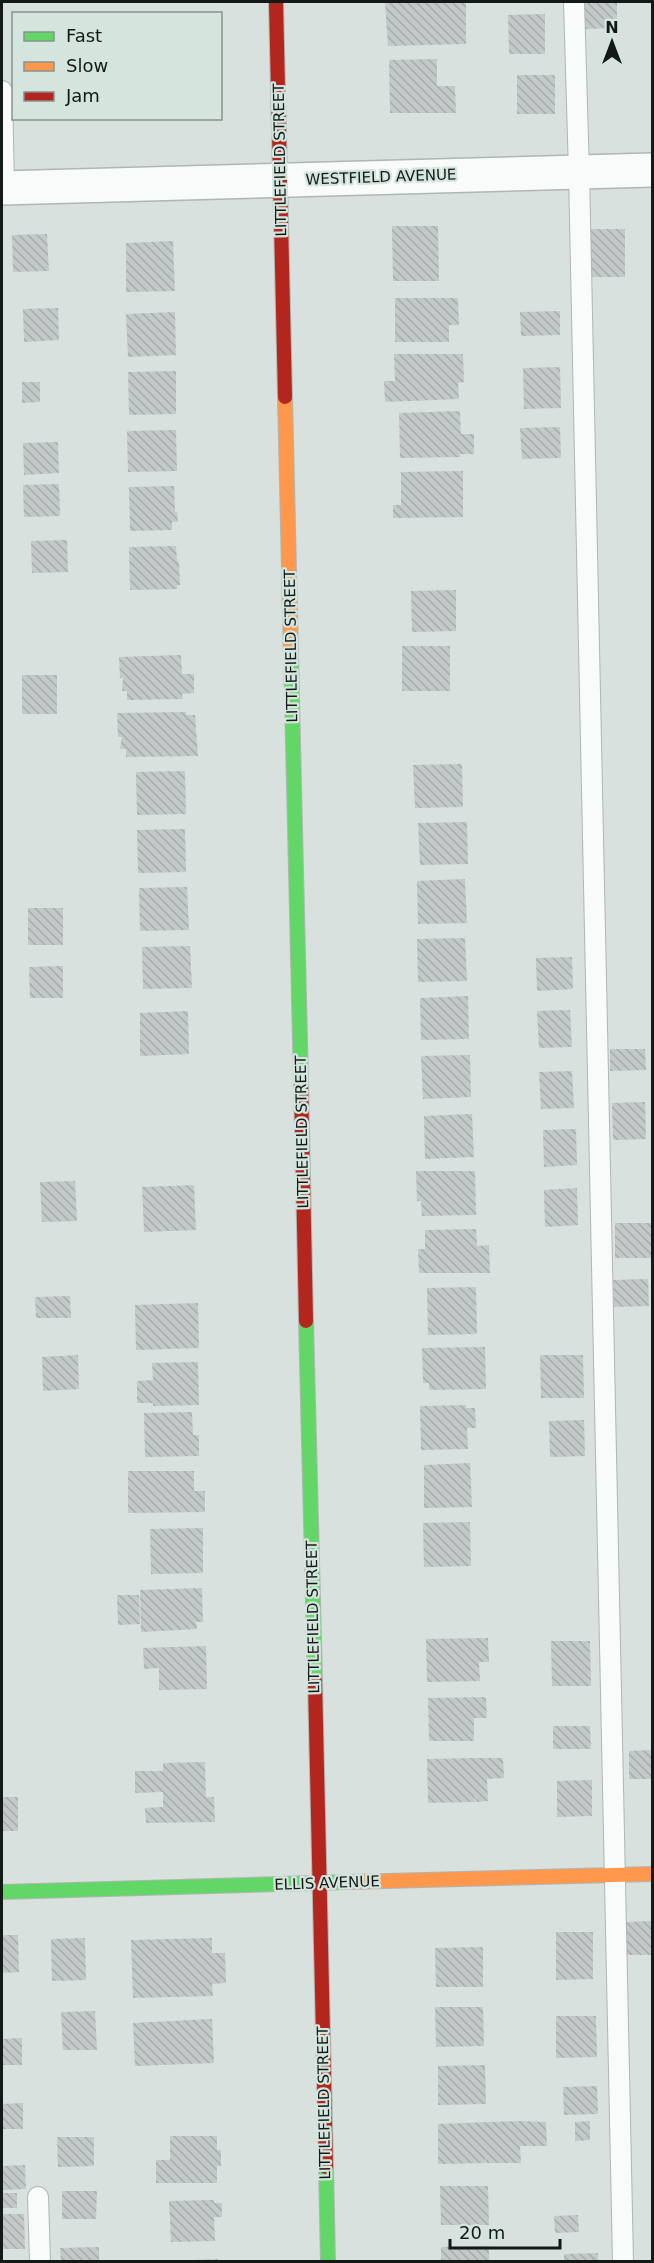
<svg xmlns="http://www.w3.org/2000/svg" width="654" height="2263" viewBox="0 0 654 2263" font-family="'DejaVu Sans',sans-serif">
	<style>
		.building { fill: url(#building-back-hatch) }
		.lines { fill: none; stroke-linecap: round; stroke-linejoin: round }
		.lane-casing { stroke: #afb6b3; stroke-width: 22 }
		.street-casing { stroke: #afb6b3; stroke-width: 36 }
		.fast-casing { stroke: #afb6b3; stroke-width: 16 }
		.slow-casing { stroke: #afb6b3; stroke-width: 16 }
		.jam-casing { stroke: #afb6b3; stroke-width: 16 }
		.lane { stroke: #f9fafa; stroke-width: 20 }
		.street { stroke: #f9fafa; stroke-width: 33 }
		.fast { stroke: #63d668; stroke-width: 14 }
		.slow { stroke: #ff974d; stroke-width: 14 }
		.jam { stroke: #b3261e; stroke-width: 14 }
		.labels { text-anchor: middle; stroke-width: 4.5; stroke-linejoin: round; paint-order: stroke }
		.street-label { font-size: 15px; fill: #131917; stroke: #d4e5de }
	</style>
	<defs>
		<pattern id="building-back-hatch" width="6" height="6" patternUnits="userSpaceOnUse" patternTransform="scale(1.5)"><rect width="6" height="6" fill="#c2c9c8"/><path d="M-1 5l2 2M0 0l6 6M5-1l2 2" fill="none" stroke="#a6acab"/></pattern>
	</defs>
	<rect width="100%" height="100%" fill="#d8e1dd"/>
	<g class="building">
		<polygon points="385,2 466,2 466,44 388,46"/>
		<polygon points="584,2 617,2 617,28 585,29"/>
		<polygon points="545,14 545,54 509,54 508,15"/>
		<polygon points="437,59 437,86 455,86 456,113 390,113 389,60"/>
		<rect x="517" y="75" width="38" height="39"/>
		<polygon points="392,226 438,226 439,281 393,281"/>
		<polygon points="588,229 625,229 625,277 589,277"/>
		<polygon points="47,234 49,271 13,272 12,235"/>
		<polygon points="173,241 175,291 126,292 126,243"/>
		<polygon points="395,298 458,298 459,325 449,325 449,342 395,342"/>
		<polygon points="58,308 59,340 24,342 23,309"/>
		<polygon points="560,311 560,335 521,336 520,312"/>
		<polygon points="175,312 176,355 128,357 126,314"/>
		<polygon points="394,354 463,354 464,382 458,383 459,399 385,402 384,381 395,381"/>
		<polygon points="560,367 561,408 524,409 523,368"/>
		<polygon points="176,371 176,414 129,415 128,372"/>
		<polygon points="22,382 40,382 40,402 22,403"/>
		<polygon points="460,411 461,434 474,434 474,454 460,454 460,457 400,458 399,413"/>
		<polygon points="560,427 561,458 522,459 520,428"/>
		<polygon points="176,430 177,471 128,472 127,431"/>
		<polygon points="58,442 59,473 24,475 23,443"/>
		<polygon points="463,471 463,517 393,518 393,505 401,505 401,472"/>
		<polygon points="59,484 60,516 24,517 23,485"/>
		<polygon points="174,486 175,512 177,512 178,522 172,522 172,530 130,531 129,487"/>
		<polygon points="67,540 68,572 32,573 31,541"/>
		<polygon points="176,546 177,561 179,561 180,585 177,585 177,589 130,590 129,547"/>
		<polygon points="456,590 456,631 412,632 411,591"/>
		<rect x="402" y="646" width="48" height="45"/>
		<polygon points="181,655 182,674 194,674 194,693 182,694 183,699 127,700 127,691 122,691 123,678 120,678 119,657"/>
		<rect x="22" y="675" width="35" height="39"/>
		<polygon points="186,712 186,715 195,715 198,756 126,757 126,749 120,749 122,737 118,737 117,713"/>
		<polygon points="462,764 463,807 415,808 413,765"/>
		<polygon points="185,771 186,814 137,815 136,772"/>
		<polygon points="467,822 468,864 420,865 418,823"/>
		<polygon points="185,829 186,872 138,873 137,830"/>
		<polygon points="465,879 467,923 418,924 417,881"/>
		<polygon points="187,887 189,930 140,931 139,888"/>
		<rect x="28" y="908" width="35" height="37"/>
		<polygon points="465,938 467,981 418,982 417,939"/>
		<polygon points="190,946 192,988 143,989 142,947"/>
		<polygon points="572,957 573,989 537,991 536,958"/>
		<polygon points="63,966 63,998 30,998 29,967"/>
		<polygon points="468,996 469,1039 421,1040 420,998"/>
		<polygon points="570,1010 572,1047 539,1048 537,1011"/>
		<polygon points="188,1011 189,1054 140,1056 140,1013"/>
		<polygon points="610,1049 645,1049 646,1070 610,1071"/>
		<polygon points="470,1055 471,1097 423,1099 421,1056"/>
		<polygon points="572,1071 574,1108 541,1109 539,1072"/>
		<polygon points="645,1102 646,1139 613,1140 612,1103"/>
		<polygon points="472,1114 474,1157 425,1159 424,1116"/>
		<polygon points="576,1129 577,1165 544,1167 543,1130"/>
		<polygon points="416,1171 475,1171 476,1215 422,1216 421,1201 417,1201"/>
		<polygon points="75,1181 77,1221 42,1222 40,1182"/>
		<polygon points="194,1185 196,1230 144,1232 142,1187"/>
		<polygon points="577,1188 578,1225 545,1227 544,1190"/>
		<rect x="615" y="1223" width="37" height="35"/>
		<polygon points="476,1229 477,1246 489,1245 490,1273 419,1273 418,1249 425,1249 425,1230"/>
		<polygon points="648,1279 649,1306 614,1307 613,1280"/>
		<polygon points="476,1287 477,1334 428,1335 427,1288"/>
		<polygon points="70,1296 71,1318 36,1318 35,1297"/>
		<polygon points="198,1303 199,1348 136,1350 135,1305"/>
		<polygon points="485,1347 486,1389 429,1390 429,1383 423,1383 422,1348"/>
		<polygon points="78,1355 79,1389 43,1391 42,1357"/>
		<polygon points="540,1355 583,1355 584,1398 541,1398"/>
		<polygon points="198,1362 199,1405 153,1406 153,1403 137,1403 137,1381 153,1380 152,1363"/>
		<polygon points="466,1405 466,1408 475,1408 476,1428 467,1428 468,1449 421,1450 420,1406"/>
		<polygon points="192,1412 193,1435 199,1435 199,1456 145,1457 144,1413"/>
		<polygon points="584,1420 585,1456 550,1457 549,1421"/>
		<polygon points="470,1463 472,1507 424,1508 424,1465"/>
		<polygon points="128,1471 194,1471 194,1491 205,1491 205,1512 128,1513"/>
		<polygon points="470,1522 471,1566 424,1567 423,1523"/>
		<polygon points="203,1528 203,1573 151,1574 150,1529"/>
		<polygon points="202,1588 203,1622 196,1622 197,1629 141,1632 140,1590"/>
		<polygon points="117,1595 139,1595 140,1624 118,1625"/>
		<polygon points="488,1638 489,1662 479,1662 480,1681 427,1682 426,1639"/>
		<polygon points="551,1641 590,1641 591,1686 552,1686"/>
		<polygon points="206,1646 207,1689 159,1690 159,1668 144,1669 143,1648"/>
		<polygon points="486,1697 487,1718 474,1718 474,1741 429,1741 428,1698"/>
		<polygon points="553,1726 590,1726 591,1749 553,1749"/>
		<polygon points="651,1750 652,1779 629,1779 629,1751"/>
		<polygon points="474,1758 503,1758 504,1778 487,1779 488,1801 476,1802 475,1794 475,1802 428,1803 427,1759"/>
		<polygon points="205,1762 206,1797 214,1797 215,1822 146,1823 145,1808 163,1807 163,1792 135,1793 135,1771 163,1771 163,1763"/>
		<polygon points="592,1780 592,1816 557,1817 557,1781"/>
		<rect x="2" y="1797" width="16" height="34"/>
		<polygon points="652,1921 652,1955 626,1955 626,1922"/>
		<polygon points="556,1932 593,1932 593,1979 556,1980"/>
		<polygon points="2,1935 18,1935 19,1972 2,1973"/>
		<polygon points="85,1938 86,1980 52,1981 51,1939"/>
		<polygon points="212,1938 212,1953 225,1953 226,1983 212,1984 213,1996 133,1998 131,1940"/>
		<polygon points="483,1947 483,1987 436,1987 435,1948"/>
		<polygon points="435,2007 483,2007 484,2046 436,2047"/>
		<polygon points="95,2011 97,2050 63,2050 61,2012"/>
		<polygon points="556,2016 596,2016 597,2057 556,2058"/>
		<polygon points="212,2019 214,2063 135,2066 133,2023"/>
		<polygon points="22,2038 22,2065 2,2065 2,2039"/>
		<polygon points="485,2065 486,2104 438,2105 438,2066"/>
		<polygon points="597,2086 598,2114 564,2115 563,2087"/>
		<polygon points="23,2103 23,2129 2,2129 2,2104"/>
		<polygon points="520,2121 546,2122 547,2146 520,2146 521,2163 486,2163 486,2157 485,2163 438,2164 438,2124"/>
		<polygon points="590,2121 590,2140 575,2141 575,2122"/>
		<polygon points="170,2136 217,2136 217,2150 221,2150 221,2166 217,2166 217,2183 156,2183 156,2160 170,2160"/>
		<polygon points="57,2137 94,2137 94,2166 58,2167"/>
		<polygon points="25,2165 26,2189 2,2190 2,2166"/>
		<polygon points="440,2186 488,2186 489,2225 441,2225"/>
		<polygon points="62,2191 97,2191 96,2219 62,2219"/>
		<rect x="3" y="2193" width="14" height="15"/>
		<polygon points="214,2200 214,2203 222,2203 222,2217 214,2217 215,2241 171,2242 169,2201"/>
		<polygon points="2,2214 24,2214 25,2249 2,2249"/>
		<polygon points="578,2215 579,2232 555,2233 554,2216"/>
		<polygon points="489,2246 489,2262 441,2262 441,2247"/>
		<polygon points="99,2247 99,2262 61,2262 60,2248"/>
		<polygon points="598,2253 598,2262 564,2262 564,2254"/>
		<polygon points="218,2259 218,2262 194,2262 194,2260"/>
	</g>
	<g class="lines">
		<defs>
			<g id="lane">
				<polyline points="574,2 579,172 623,2262"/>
				<polyline points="2,91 4,188"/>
				<polyline points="38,2197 40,2262"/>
			</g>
			<polyline id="street" points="2,188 652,170"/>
			<g id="fast">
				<polyline points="291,657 301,1083"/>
				<polyline points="306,1321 315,1681"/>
				<polyline points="2,1892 348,1882"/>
				<polyline points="326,2167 328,2262"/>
			</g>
			<g id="slow">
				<polyline points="285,397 291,657"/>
				<polyline points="348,1882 652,1874"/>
			</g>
			<g id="jam">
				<polyline points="276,2 285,397"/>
				<polyline points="301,1083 306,1321"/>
				<polyline points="315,1681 326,2167"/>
			</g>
		</defs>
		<use href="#lane" class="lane-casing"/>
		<use href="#street" class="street-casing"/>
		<use href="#fast" class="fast-casing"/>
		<use href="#slow" class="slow-casing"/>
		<use href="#jam" class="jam-casing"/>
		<use href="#lane" class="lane"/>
		<use href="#street" class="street"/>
		<use href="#fast" class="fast"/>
		<use href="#slow" class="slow"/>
		<use href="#jam" class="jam"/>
	</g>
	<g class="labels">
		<g class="street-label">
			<text transform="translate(280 160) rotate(-91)" y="5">LITTLEFIELD STREET</text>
			<text transform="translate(381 177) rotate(-2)" y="5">WESTFIELD AVENUE</text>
			<text transform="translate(291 646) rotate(-91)" y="5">LITTLEFIELD STREET</text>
			<text transform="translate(302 1132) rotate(-91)" y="5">LITTLEFIELD STREET</text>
			<text transform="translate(313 1617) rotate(-91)" y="5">LITTLEFIELD STREET</text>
			<text transform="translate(327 1883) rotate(-2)" y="5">ELLIS AVENUE</text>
			<text transform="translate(324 2103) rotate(-91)" y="5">LITTLEFIELD STREET</text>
		</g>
	</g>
	<rect width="654" height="2263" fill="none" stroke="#131917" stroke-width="6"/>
	<rect x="12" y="12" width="210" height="108" fill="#d4e5de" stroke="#87938e" stroke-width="1.5"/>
	<rect x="24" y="32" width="30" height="9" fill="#63d668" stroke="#87938e" stroke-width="1.5"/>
	<text x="66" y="42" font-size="18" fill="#131917">Fast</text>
	<rect x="24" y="62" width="30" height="9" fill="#ff974d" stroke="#87938e" stroke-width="1.5"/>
	<text x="66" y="72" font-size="18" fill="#131917">Slow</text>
	<rect x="24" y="92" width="30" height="9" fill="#b3261e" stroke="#87938e" stroke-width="1.5"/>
	<text x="66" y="102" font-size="18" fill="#131917">Jam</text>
	<g transform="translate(612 42)" stroke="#d4e5de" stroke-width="4.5" paint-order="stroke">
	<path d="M0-4.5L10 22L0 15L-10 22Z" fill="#131917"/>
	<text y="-9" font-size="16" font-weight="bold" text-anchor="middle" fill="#131917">N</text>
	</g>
	<path d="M450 2239v9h110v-9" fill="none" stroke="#131917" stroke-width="3"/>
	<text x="459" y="2239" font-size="18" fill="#131917" stroke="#d4e5de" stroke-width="4.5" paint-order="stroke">20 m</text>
</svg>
